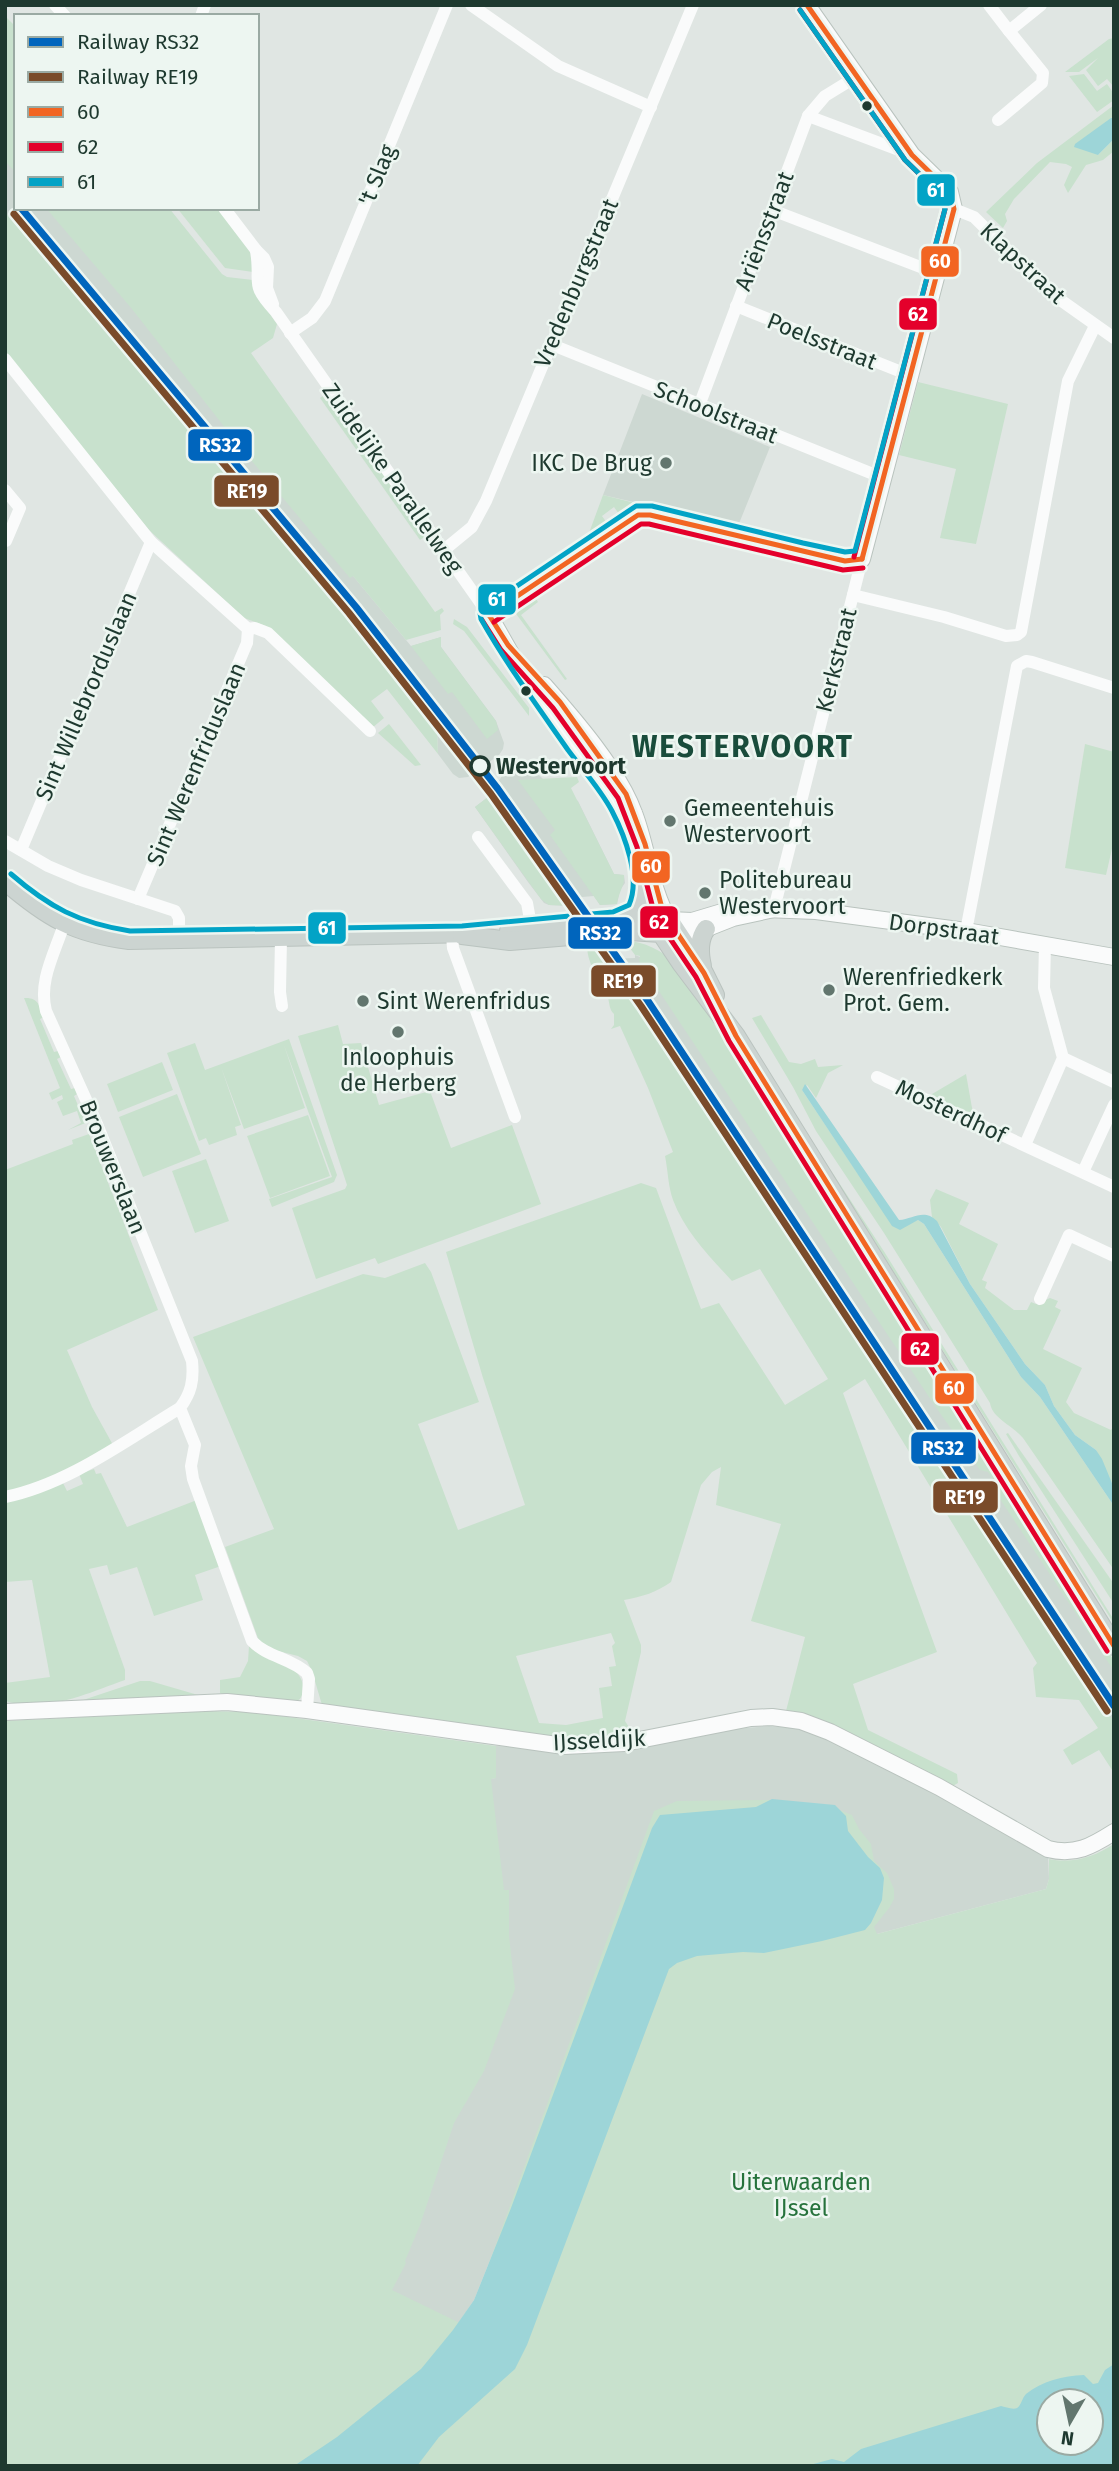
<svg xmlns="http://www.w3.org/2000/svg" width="1119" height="2471" viewBox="0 0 1119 2471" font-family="'Fira Sans',sans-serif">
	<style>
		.built { fill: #cdd8d2 }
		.green { fill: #c8e1cd; fill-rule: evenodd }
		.water { fill: #9dd5d8; fill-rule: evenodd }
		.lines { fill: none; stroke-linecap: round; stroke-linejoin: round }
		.secondary-casing { stroke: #b9c3be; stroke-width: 18 }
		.primary-casing { stroke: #bac3bf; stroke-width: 20 }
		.street { stroke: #fafbfb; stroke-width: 12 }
		.secondary { stroke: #fafbfb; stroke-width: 16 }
		.primary { stroke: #ccd4d1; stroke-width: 18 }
		.bus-1-casing { stroke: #edf6f1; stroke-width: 10 }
		.bus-2-casing { stroke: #edf6f1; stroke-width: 10 }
		.bus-3-casing { stroke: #edf6f1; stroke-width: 10 }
		.bus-1 { stroke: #f26522; stroke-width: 5 }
		.bus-2 { stroke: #e4002b; stroke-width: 5 }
		.bus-3 { stroke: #02a3c6; stroke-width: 5 }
		.rail-1-casing { stroke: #edf6f1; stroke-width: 12 }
		.rail-2-casing { stroke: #edf6f1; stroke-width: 12 }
		.rail-1 { stroke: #0065bd; stroke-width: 7 }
		.rail-2 { stroke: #7a4b2a; stroke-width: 7 }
		.bus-dot { fill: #1e392f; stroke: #edf6f1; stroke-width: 2.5 }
		.poi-dot { fill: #62766e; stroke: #edf6f1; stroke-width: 2.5 }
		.stop-dot { fill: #edf6f1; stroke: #1e392f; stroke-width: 3.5 }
		.labels { text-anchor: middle; stroke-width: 5; stroke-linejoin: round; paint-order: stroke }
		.street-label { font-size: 23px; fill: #1e392f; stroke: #edf6f1 }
		.poi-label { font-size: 23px; fill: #1e392f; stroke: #edf6f1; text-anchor: start }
		.stop-label { font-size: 23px; font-weight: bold; fill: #1e392f; stroke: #edf6f1; text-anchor: start }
		.park-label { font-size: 23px; fill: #26723c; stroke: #edf6f1 }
		.district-label { font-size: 30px; font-weight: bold; letter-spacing: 2px; fill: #194c3b; stroke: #edf6f1 }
		.line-badge { stroke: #edf6f1; stroke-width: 2.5 }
		.badge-label { font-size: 19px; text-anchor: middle; font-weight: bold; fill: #fff }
	</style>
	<rect width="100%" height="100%" fill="#e0e6e3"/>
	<g class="built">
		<polygon points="5,146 16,159 16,208 58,208 224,409 354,577 411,646 441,637 441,647 496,721 504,743 503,749 499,755 468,777 459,778 453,774 438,754 437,729 424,713 426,710 333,594 329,596 5,212"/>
		<polygon points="642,394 770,447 738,526 603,495"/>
		<polygon points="517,765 531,768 543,779 578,801 614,874 624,875 625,883 620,890 617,904 600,905 594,896 570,898 574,906 549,905 544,903 528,882 475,807 488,797 508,767"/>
		<polygon points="635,955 679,972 1114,1667 1114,1728 608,959 635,958"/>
		<polygon points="769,1726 792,1728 815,1733 980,1816 1048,1854 1049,1879 1046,1889 873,1935 511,2208 474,2300 457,2325 392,2291 379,2250 509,1890 490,1890 478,1780 496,1778 496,1746 523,1747"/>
	</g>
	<g class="green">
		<polygon points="5,16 16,27 16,173 5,161"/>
		<polygon points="1114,38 1114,87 1107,79 1098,86 1086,70 1098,58 1079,72 1065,72 1109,39"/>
		<polygon points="1084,74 1097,91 1107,84 1114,94 1114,100 1097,112 1069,76"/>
		<polygon points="1114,105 1114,118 1111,118 1098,155 1114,139 1114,151 1103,160 1086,165 1068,193 1064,185 1072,167 1066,164 1050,162 1014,199 1005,214 1007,221 1003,228 986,212 1037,163"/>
		<polygon points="46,208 169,208 222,274 227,277 253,280 258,298 277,324 273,338 251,353 435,612 442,608 444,611 440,615 441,630 406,640 353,576 350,578 241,448 132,309"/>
		<polygon points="177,208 217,208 250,251 253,272 225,268"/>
		<polygon points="5,212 328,596 333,593 427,710 424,713 437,729 438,754 387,689 371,701 384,718 372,728 266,626 244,618 149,530 5,352"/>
		<polygon points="918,382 1008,404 976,544 940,538 956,469 899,455"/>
		<polygon points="327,393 427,535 420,540 320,398"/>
		<polygon points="603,495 639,504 627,508 619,514 614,507 602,516 609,526 602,524 589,533"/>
		<polygon points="537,591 539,594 535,597 538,602 521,615 567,679 565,680 514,611 515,607"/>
		<polygon points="454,619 467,627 529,708 529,716 464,631 453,624"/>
		<polygon points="441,637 441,647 496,721 498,730 487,739 452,692 448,694 411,646"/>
		<polygon points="389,724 421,765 415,766 378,733"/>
		<polygon points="1085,744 1114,752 1114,840 1106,875 1065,868"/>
		<path d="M 577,777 L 579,782 L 571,788 L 614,874 L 624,875 C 625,886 618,893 617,904 L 600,905 L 550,835 L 555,830 L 518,780 Z"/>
		<polygon points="488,797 527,851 531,849 574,906 549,905 541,899 475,807"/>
		<path d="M 624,940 C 645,942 662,950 677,965 L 1079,1604 L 1114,1661 L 1114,1671 L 998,1496 L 1000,1491 L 988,1472 L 980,1470 L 933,1403 L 639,961 L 640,956 L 635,955 Z"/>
		<path d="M 587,945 L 602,946 L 606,948 L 872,1360 L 1114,1722 L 1114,1773 L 1099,1750 L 1072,1765 L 1063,1750 L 1098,1728 L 1079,1700 L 1036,1697 L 1033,1668 L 1037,1663 L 865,1379 L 843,1393 L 937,1652 L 853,1684 L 868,1730 L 957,1774 L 958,1783 L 951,1787 L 811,1716 L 786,1711 L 805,1637 L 751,1621 L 781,1524 L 716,1505 L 721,1467 L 712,1472 L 701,1485 L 671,1582 C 657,1592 642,1597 624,1600 L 641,1645 L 641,1652 L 625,1721 L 634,1735 C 533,1747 423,1720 322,1705 L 312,1671 L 307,1661 L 298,1656 L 274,1650 L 259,1641 L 225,1547 L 274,1529 L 193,1337 L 363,1274 L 385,1278 L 425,1263 L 431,1272 L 479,1402 L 418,1424 L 458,1530 L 525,1505 L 483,1378 L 446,1252 L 641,1183 L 656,1188 L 701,1309 L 719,1303 L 785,1405 L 828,1379 L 760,1269 L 732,1281 C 710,1257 685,1232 673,1200 C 668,1186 668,1171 665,1156 L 673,1152 L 648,1088 L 620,1026 L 611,1029 L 614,1025 L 614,1014 C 609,1009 610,1005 608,998 C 601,980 587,966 587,945 ZM 611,1633 L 615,1643 L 612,1646 L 616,1666 L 609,1667 L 612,1686 L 599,1688 L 603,1718 L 566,1725 L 539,1723 L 516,1656 Z"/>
		<path d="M 24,998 C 38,997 40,1006 44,1017 L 40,1019 L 54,1052 L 58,1051 L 61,1057 L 57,1059 L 71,1089 L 75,1088 L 77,1094 L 74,1096 L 83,1117 L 87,1115 L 88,1122 L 68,1130 L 81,1123 L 77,1111 L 63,1116 L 57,1102 L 63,1099 L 62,1095 L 52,1100 L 49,1093 L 60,1088 Z"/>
		<path d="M 761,1015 L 789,1062 L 801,1064 L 815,1059 L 818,1067 L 843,1065 L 828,1073 L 816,1098 L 807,1085 L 802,1090 L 858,1174 L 904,1226 L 918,1220 L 924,1224 L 1021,1377 L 1040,1397 L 1114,1506 L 1114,1570 L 1023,1438 C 1012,1425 992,1418 990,1403 L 884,1233 L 816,1131 L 793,1087 L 752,1018 Z"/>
		<polygon points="338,1025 343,1044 361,1043 379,1105 430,1091 451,1148 512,1125 541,1204 378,1264 375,1258 316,1279 292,1208 345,1189 347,1185 298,1036"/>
		<polygon points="289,1039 337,1175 334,1182 272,1207 269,1199 332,1177 284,1045 305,1108 244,1129 221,1067 241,1125 235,1127 237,1135 209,1145 206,1138 199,1141 167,1053 195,1043 205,1070"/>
		<polygon points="162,1062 173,1090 118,1112 107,1084"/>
		<polygon points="966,1074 974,1119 927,1097"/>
		<polygon points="177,1094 201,1154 143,1177 119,1117"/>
		<polygon points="308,1115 330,1176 270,1198 247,1136"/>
		<polygon points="89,1134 158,1310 67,1350 92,1407 113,1445 59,1474 7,1493 5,1170 73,1144 72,1140"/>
		<polygon points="811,1140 885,1253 1114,1620 1114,1624"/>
		<polygon points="206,1159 229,1221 195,1233 172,1171"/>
		<polygon points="936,1189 969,1203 959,1224 998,1244 982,1280 987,1282 985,1288 1014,1310 1027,1310 1031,1302 1036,1304 1050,1298 1058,1301 1055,1307 1061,1310 1043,1349 1082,1368 1066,1402 1074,1413 1111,1430 1114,1426 1114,1488 1096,1450 1075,1435 1054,1406 1045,1385 1025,1364 970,1284 941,1227 932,1217 930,1200"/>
		<polygon points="1008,1433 1114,1584 1114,1604 1019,1456 1006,1434"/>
		<path d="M 94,1469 L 96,1474 L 101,1473 L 127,1527 L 197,1500 L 221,1566 L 195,1575 L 203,1600 L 154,1616 L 137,1567 L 110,1575 L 107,1565 L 89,1569 L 125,1670 L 125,1680 C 85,1694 48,1713 5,1701 L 5,1683 L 50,1677 L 32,1580 L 5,1582 L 5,1499 L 61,1479 L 67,1491 L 83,1484 L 79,1474 Z"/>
		<path d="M 249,1646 C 267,1655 306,1667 303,1690 C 302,1698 300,1700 293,1703 L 226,1696 L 220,1693 L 220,1680 L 240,1677 L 248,1661 Z"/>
		<polygon points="140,1681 150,1681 198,1695 195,1698 83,1703 83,1700"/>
		<path d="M 203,1711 L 252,1712 L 496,1746 L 496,1778 L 491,1779 L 504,1890 L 509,1890 L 509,1936 L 515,1989 L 484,2071 L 454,2123 L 420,2225 L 405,2261 L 406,2263 L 392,2290 L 464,2325 L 476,2299 L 654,1811 L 677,1801 L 769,1800 L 832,1807 L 852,1815 L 859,1829 L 871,1844 L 874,1861 L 887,1873 L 894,1889 L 894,1899 L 889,1908 L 874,1927 L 877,1934 L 1046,1889 L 1049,1879 L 1049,1859 C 1073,1864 1094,1857 1114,1844 L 1114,2371 L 1107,2389 L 1084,2382 L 1024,2414 L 860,2463 L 823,2466 L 5,2466 L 5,1721 Z"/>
	</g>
	<g class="water">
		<polygon points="1111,118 1114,118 1114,139 1098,155 1074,147 1075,144"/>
		<path d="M 805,1084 L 899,1220 C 913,1219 924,1208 937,1221 L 970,1284 L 1025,1364 L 1045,1385 L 1054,1406 L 1075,1435 L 1096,1450 L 1102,1459 L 1114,1488 L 1114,1506 L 1040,1397 L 1021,1377 L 924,1224 L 918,1220 L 900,1230 L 892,1226 L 802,1090 Z"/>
		<polygon points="772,1799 835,1805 846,1816 848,1831 868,1857 880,1868 884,1878 882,1900 871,1923 865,1930 822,1941 764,1953 743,1952 697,1956 677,1963 669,1969 527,2345 515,2369 439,2437 417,2466 294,2466 337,2437 421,2369 453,2330 474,2300 511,2208 652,1828 660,1815 756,1807"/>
		<path d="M 1114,2364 L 1114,2466 L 806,2466 L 832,2459 L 844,2462 L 861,2449 L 1001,2406 C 1005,2407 1013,2410 1017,2408 C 1021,2406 1022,2398 1026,2394 C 1042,2381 1063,2376 1084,2375 L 1093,2384 L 1098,2383 L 1105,2370 ZM 1049,2401 L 1091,2401 L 1091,2443 L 1049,2443 Z"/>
	</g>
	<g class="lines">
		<defs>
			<g id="secondary">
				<path d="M 544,685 C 574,719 619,771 634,813 C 647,846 651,891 669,920 L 692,921 L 732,909"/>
				<polyline points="764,909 816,911 966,931 1114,957"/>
				<path d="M 774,909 L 733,918 L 695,933 L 661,933 C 652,917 644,899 640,881 C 636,856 633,834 621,811 L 514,659 L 489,615 L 638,515 L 650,515 L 688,524 L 801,552 L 845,561 L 862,559 L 954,209 L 950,192 L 912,155 L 807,5"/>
				<path d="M 5,1712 L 227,1702 L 307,1710 L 564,1746 L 624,1743 L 751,1718 L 772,1717 L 801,1721 L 830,1732 L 939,1787 L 1048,1849 C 1075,1856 1092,1846 1114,1832"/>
			</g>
			<g id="primary">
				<path d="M 5,881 C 47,917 73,933 129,940 L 474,933"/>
				<path d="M 617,920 C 638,914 641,901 640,882"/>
				<polyline points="509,931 614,921 669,920 704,973 715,995"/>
				<polyline points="462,935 510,941 630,931 661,933 681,963 736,1036 1114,1646"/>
				<path d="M 702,966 C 699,953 698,940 706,929"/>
			</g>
		</defs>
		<use href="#secondary" class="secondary-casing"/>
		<use href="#primary" class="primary-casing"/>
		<g class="street">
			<polyline points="55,5 65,16"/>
			<polyline points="471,5 558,66 651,107"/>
			<polyline points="989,5 1009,31 1041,5"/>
			<polyline points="201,16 205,5"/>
			<polyline points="808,116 912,155"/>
			<polyline points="998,120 1042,83 1043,73 1009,31"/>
			<polyline points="224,208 256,250 264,258 268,267 267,288 273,304"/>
			<polyline points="954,209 974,217 1052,294 1114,338"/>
			<polyline points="772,210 936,273"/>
			<path d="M 256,250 C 262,285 248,282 276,312 L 489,615"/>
			<polyline points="736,306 909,375"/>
			<polyline points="290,333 312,318 325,301 447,5"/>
			<polyline points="550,344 883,478"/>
			<polyline points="5,359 151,542 248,629"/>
			<polyline points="699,406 808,116 825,96 856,77"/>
			<polyline points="5,490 20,508 6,541"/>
			<polyline points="444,550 472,527 486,501 693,5"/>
			<polyline points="853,595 944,617 1006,636 1017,635 1021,632 1068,381 1095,326"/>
			<polyline points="248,629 255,628 268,633 370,731"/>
			<polyline points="478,837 527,903 533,936"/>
			<polyline points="5,841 48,866 81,880 175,911 179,918 179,941"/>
			<polyline points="21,850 151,542"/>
			<polyline points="138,899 247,643 248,629"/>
			<polyline points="774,909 862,559"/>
			<path d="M 64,924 C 55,953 38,981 46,1011 L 97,1124 L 192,1361 C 194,1381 191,1393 180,1408 L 195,1445 L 191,1466 L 193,1479 L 252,1641 C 267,1657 291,1658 307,1673 L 309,1679 L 307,1710"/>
			<polyline points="966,931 1017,666 1026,661 1032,662 1114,688"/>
			<polyline points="452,935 453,948 515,1117"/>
			<polyline points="281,938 280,992 282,1006"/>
			<polyline points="1063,1058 1114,1082"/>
			<polyline points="877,1077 1114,1187"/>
			<polyline points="1025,1145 1063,1058 1044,988 1045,944"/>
			<polyline points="1083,1172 1114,1105"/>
			<polyline points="1040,1299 1069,1235 1114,1256"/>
			<path d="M 5,1497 C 68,1484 125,1441 180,1408"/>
		</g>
		<use href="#secondary" class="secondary"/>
		<use href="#primary" class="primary"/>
		<defs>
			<g id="bus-1">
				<polyline points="807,5 912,155 950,192 954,209 862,559"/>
				<polyline points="489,615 508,645 560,702 626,794 645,844 663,912 704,973 736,1036 1114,1646"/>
				<polyline points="489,615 638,515 650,515 845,561 862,559"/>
			</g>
			<g id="bus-2">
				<polyline points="800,10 905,160 942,196 945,209 854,557"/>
				<polyline points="482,620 501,650 553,708 618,798 637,847 655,916 696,977 729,1041 1107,1651"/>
				<polyline points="494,622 641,524 649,524 843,570 863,568"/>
			</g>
			<path id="bus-3" d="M 11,874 C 49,907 79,923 130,931 L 462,926 L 613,912 L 629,905 C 641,878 625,836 612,811 C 601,790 583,770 568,750 C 538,707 507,665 481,619 L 480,613 L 484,608 L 636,506 L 652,506 L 803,543 L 845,552 L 855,551 L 945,209 L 942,196 L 905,160 L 800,10"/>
		</defs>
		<use href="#bus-1" class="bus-1-casing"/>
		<use href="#bus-2" class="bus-2-casing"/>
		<use href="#bus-3" class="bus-3-casing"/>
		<use href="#bus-1" class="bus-1"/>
		<use href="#bus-2" class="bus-2"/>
		<use href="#bus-3" class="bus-3"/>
		<defs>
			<polyline id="rail-1" points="21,208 356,607 498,789 648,1001 1114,1706"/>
			<polyline id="rail-2" points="14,214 349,613 491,794 641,1006 1107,1711"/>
		</defs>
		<use href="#rail-1" class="rail-1-casing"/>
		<use href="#rail-2" class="rail-2-casing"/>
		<use href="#rail-1" class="rail-1"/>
		<use href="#rail-2" class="rail-2"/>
	</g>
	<g class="bus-dot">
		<circle cx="867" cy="106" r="6"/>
		<circle cx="526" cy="691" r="6"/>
	</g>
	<g class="poi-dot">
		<circle cx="666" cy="463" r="7"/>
		<circle cx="670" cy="821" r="7"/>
		<circle cx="705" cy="893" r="7"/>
		<circle cx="829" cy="990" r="7"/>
		<circle cx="363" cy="1001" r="7"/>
		<circle cx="398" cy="1032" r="7"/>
	</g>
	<circle class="stop-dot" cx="480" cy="766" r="9"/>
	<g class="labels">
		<g class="street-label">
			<text transform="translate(377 175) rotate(-68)" y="8">'t Slag</text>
			<text transform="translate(764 231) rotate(-69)" y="8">Ariënsstraat</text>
			<text transform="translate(1023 263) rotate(43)" y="8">Klapstraat</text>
			<text transform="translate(576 283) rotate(-67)" y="8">Vredenburgstraat</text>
			<text transform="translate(822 341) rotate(22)" y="8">Poelsstraat</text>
			<text transform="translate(716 412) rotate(22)" y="8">Schoolstraat</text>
			<text transform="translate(393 478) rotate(55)" y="8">Zuidelijke Parallelweg</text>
			<text transform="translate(836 660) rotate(-76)" y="8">Kerkstraat</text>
			<text transform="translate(86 696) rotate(-67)" y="8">Sint Willebrorduslaan</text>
			<text transform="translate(196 764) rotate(-67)" y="8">Sint Werenfriduslaan</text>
			<text transform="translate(944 929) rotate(8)" y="8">Dorpstraat</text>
			<text transform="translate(951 1111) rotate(25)" y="8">Mosterdhof</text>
			<text transform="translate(113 1167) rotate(68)" y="8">Brouwerslaan</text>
			<text transform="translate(599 1740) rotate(-3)" y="8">IJsseldijk</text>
		</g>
		<g class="poi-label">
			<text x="652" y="471" text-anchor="end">IKC De Brug</text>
			<text x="684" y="816">Gemeentehuis<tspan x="684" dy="26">Westervoort</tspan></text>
			<text x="719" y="888">Politebureau<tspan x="719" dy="26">Westervoort</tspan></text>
			<text x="843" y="985">Werenfriedkerk<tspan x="843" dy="26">Prot. Gem.</tspan></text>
			<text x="377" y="1009">Sint Werenfridus</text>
			<text x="398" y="1065" text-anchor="middle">Inloophuis<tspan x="398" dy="26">de Herberg</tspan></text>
		</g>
		<g class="stop-label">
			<text x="496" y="774">Westervoort</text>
		</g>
		<g class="park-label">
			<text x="801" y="2190">Uiterwaarden<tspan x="801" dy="26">IJssel</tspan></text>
		</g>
		<g class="district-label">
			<text x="743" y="757">WESTERVOORT</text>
		</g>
	</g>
	<g class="line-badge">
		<rect x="916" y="173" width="40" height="34" rx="7" fill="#02a3c6"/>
		<rect x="920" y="245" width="40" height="33" rx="7" fill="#f26522"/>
		<rect x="898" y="297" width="40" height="34" rx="7" fill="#e4002b"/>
		<rect x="187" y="428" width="66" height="34" rx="7" fill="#0065bd"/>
		<rect x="213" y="474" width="67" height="34" rx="7" fill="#7a4b2a"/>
		<rect x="477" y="583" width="40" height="33" rx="7" fill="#02a3c6"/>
		<rect x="631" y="850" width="40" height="34" rx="7" fill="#f26522"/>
		<rect x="639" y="905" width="40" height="34" rx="7" fill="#e4002b"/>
		<rect x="307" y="911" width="40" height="34" rx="7" fill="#02a3c6"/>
		<rect x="567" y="916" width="66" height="34" rx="7" fill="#0065bd"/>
		<rect x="590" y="964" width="67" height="34" rx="7" fill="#7a4b2a"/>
		<rect x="900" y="1332" width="40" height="34" rx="7" fill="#e4002b"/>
		<rect x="934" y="1372" width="41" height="33" rx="7" fill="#f26522"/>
		<rect x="910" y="1431" width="67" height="34" rx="7" fill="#0065bd"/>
		<rect x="932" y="1480" width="67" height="34" rx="7" fill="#7a4b2a"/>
	</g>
	<g class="badge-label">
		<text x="936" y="197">61</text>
		<text x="940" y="268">60</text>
		<text x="918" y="321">62</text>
		<text x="220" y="452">RS32</text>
		<text x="247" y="498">RE19</text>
		<text x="497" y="606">61</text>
		<text x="651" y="873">60</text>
		<text x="659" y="929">62</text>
		<text x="327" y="935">61</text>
		<text x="600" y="940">RS32</text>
		<text x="623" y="988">RE19</text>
		<text x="920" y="1356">62</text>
		<text x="954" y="1395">60</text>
		<text x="943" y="1455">RS32</text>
		<text x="965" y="1504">RE19</text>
	</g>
	<rect width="1119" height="2471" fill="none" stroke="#1e392f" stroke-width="14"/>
	<rect x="14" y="14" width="245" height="196" fill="#edf6f1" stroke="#9aaaa3" stroke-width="2"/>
	<rect x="28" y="37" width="35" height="10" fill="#0065bd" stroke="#9aaaa3" stroke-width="2"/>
	<text x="77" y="49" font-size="21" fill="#1e392f">Railway RS32</text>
	<rect x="28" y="72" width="35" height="10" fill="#7a4b2a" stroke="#9aaaa3" stroke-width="2"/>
	<text x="77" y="84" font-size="21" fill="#1e392f">Railway RE19</text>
	<rect x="28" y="107" width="35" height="10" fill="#f26522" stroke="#9aaaa3" stroke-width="2"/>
	<text x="77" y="119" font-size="21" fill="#1e392f">60</text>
	<rect x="28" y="142" width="35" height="10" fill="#e4002b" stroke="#9aaaa3" stroke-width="2"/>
	<text x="77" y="154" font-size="21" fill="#1e392f">62</text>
	<rect x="28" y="177" width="35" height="10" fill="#02a3c6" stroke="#9aaaa3" stroke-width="2"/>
	<text x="77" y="189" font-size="21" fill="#1e392f">61</text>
	<g transform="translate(1070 2422) rotate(189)"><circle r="33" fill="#edf6f1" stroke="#9aaaa3" stroke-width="2"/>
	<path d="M0-5L12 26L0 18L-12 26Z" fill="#62766e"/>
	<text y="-10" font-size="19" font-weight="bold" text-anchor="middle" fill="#1e392f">N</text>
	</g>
</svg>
